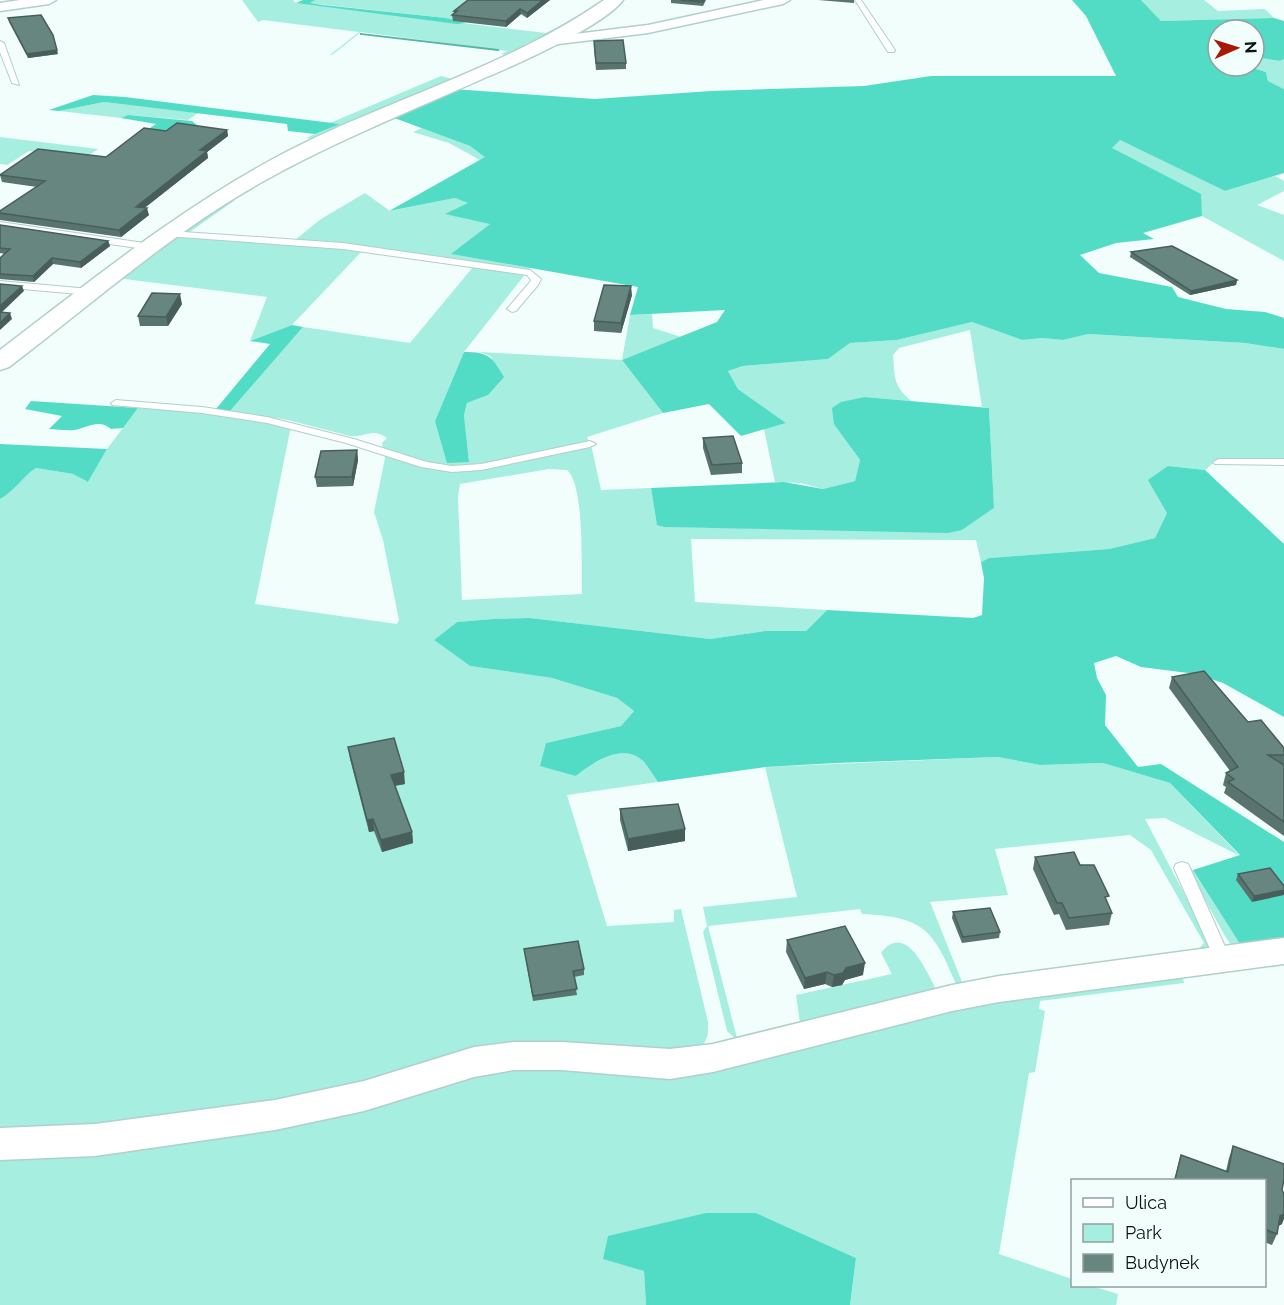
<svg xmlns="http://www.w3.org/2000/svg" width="1284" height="1305" viewBox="0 0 1284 1305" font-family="Raleway,sans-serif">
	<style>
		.green { fill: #a5eee0; fill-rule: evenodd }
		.forest { fill: #52dcc6 }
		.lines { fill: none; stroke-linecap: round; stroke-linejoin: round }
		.stream { fill: #54b6a5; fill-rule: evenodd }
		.lane-casing { stroke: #b0d0c9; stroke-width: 2 }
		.street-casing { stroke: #b0d0c9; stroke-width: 3 }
		.secondary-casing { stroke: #b0d0c9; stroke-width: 3 }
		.lane { fill: #fff; fill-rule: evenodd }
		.street { fill: #fff; fill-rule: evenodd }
		.secondary { fill: #fff; fill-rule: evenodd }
		.wall { fill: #59736e }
		.shaded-wall { fill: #485e5a }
		.building { fill: #678680; stroke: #485e5a; stroke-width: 1.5 }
	</style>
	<rect width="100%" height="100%" fill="#f1fefb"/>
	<g class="green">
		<polygon points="242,0 293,0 296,3 546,33 571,20 579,21 538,43 530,42 524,45 529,47 511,56 501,54 507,51 361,32 332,55 330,55 359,32 263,20 258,22"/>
		<polygon points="315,0 487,0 455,21 446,18 309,3"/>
		<polygon points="1141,0 1204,0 1218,11 1265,9 1274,18 1161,21"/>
		<polygon points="1254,57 1280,61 1284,59 1284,89 1268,81 1266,72 1246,66 1254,66"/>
		<polygon points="441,76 456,80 314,139 306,138 339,124 330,123"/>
		<polygon points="104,102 198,113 188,120 128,115 121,118 59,111"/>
		<polygon points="422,128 470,146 486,157 480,160 449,143 413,132"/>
		<polygon points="0,137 98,149 85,158 29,151 7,165 0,164"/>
		<polygon points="1120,140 1225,191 1275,176 1284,181 1284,191 1257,205 1284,215 1284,261 1202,216 1200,194 1111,148"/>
		<path d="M 365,193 L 390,211 L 455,198 L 469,203 L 447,214 L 491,223 L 452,254 L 530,268 L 464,352 L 435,421 L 469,462 L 464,415 L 467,403 L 488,395 L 492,357 L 480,352 L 622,360 L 630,315 L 652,314 L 653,328 L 681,337 L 622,360 L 663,413 L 587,437 L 592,449 L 601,490 L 651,488 L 657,524 L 664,527 L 962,530 L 994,508 L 989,408 L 982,407 L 970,330 L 899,348 L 893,355 C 895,378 893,385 911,401 L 865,397 L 851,448 L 860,460 L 855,481 L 823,489 L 801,483 L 775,482 L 764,429 L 786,423 L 738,389 L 728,371 L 743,366 L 828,359 L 850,343 L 897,340 L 972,322 L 1022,340 L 1042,338 L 1063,340 L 1088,334 L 1245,343 L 1284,349 L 1284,459 L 1218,459 L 1205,470 L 1168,466 L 1167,513 L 1155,538 L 1109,549 L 989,558 L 981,562 L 976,540 L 691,539 L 695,602 L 827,610 L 806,631 L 765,631 L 710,639 L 530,618 L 493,619 L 457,622 L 434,640 L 470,666 L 552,678 L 617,698 L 634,711 L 621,726 L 546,743 L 576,776 C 592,763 625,741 644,762 C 649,768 653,775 658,782 L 567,795 L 607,926 L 674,922 L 674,910 L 681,909 L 708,1022 C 709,1037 706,1045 693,1052 L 567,1048 L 208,1117 L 0,1137 L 0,499 C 15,491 22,477 36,468 L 73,474 L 88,482 L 107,449 L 138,408 C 189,411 238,417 289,428 L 290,431 L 255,604 L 397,624 L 399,620 L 383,540 L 374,512 L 385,458 L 382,443 L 387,438 C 371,427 366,438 350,436 L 288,420 L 230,411 L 303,327 L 410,343 L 473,267 L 363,250 L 292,325 L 250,341 L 267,297 L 117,278 L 168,241 L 184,236 L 186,228 L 228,199 L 235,200 L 187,234 L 295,240 L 321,219 ZM 549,469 L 567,470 C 585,485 581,568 582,594 L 462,600 L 458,497 L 460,484 Z"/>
		<path d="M 998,757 L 1040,765 L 1103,763 L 1170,783 L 1240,856 L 1165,818 L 1145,819 L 1209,941 L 1207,951 L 1196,952 L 1204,943 L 1151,850 L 1130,835 L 995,849 L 1008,895 L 930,902 L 962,982 L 956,984 C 933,929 924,917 862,914 L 860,909 L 708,926 L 737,1038 L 800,1023 L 796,995 L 892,974 L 881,953 C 906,921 926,971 936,989 L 736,1039 L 727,1031 L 703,932 L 707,926 L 703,907 L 797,897 L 765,767 Z"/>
		<polygon points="1188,869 1193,870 1245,952 1231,945 1225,936"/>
		<polygon points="1284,964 1183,978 1184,983 1040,1001 1039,1009 1045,1011 1035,1072 1029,1073 999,1254 1072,1279 1072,1286 1092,1286 1118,1294 1116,1305 850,1305 856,1258 756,1213 706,1213 644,1271 646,1305 0,1305 0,1152 493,1067 596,1066 982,1000"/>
	</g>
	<g class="forest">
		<polygon points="303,0 315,0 310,3 323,5 446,18 466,23 457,24 296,3"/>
		<polygon points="1072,0 1141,0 1161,21 1274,18 1284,21 1284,59 1280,61 1254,57 1254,30 1218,30 1218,66 1246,66 1266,72 1268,81 1284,89 1284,173 1225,191 1120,140 1112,148 1201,194 1202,216 1143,233 1154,239 1116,243 1080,255 1099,273 1172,287 1178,297 1226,309 1265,312 1284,318 1284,349 1245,343 1088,334 1063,340 1042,338 1022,340 972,322 897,340 850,343 828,359 743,366 728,371 738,389 786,423 741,436 709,404 663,413 622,360 717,322 725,310 630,315 638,287 451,254 490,224 445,214 468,203 455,198 389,211 485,157 470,146 389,116 452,89 595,99 711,91 864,86 931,76 1116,76 1086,16"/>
		<polygon points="93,95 125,97 340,124 315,134 288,131 287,124 104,102 59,111 49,110"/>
		<polygon points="128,115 192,121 198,126 197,134 152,130 150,128 156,124 121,118"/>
		<polygon points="292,325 303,327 230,411 216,409 270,344 250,341"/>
		<path d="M 464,352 C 489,352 492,357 504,377 L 488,395 L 467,403 L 464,415 L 469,462 L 447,463 L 435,421 Z"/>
		<polygon points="865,397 989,408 994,508 962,530 948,533 664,527 657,525 651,488 784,482 823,489 855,481 860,460 834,424 832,408 841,402"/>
		<path d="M 31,401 L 138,408 L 123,428 L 111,429 C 99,418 87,428 74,430 C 66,431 57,429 49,429 L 62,416 L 25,409 Z"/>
		<path d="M 0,444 L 107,449 L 88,482 L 73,474 L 36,468 C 22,477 15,491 0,499 Z"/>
		<path d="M 1168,466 L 1205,470 L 1284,544 L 1284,717 L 1223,683 L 1196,674 L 1141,667 L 1116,656 L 1094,663 L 1097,678 L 1106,695 L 1105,725 L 1138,767 L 1161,764 L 1284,842 L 1284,946 L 1245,952 L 1193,870 L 1240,855 L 1170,783 L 1103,763 L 1040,765 L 998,757 L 836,763 L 765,767 L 658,782 C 653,775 649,768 644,762 C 624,741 592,763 576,776 L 540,766 L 546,743 L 621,726 L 634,711 L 617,698 L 552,678 L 470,666 L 434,640 L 457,622 L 493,619 L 530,618 L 710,639 L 765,631 L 806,631 L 827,610 L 973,618 L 982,615 L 984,578 L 981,562 L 989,558 L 1109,549 L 1155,538 L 1167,513 L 1148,480 Z"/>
		<polygon points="706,1213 756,1213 856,1258 850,1305 646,1305 644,1271 603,1259 608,1236"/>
	</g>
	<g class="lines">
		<polygon class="stream" points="360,33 498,49 500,50 498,51 362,35 360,35"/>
		<defs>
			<g id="lane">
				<polygon points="855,0 861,0 895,50 894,52 888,52"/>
				<polygon points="0,41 4,43 19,85 12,83 0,52"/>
				<polygon points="0,222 151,244 156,247 151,250 0,228"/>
				<polygon points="169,231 343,243 530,270 541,279 538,285 516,311 512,312 507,309 530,282 531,280 527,275 343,249 166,236 166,232"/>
				<polygon points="0,281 90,289 95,292 90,295 0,287"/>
				<polygon points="116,400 202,407 267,417 354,439 427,462 452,466 481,464 590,441 596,444 590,447 481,470 452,472 421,467 346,443 267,423 202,413 112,405 111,403"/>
				<polygon points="1219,459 1284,459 1284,465 1215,464 1213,462"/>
				<polygon points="1182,862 1188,864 1190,868 1231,960 1229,965 1223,966 1217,965 1215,960 1174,868 1176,864"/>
			</g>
			<g id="street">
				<polygon points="20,0 56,0 49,4 0,11 0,3"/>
				<polygon points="764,0 790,0 783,4 648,33 551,45 544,41 551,37 648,25"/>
				<polygon points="1284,938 1284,964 999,1002 952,1011 713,1072 670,1079 562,1070 514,1070 474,1077 364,1111 275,1130 95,1156 0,1160 0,1128 95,1124 275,1100 364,1081 474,1047 514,1042 562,1042 670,1049 713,1044 952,985 999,976"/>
			</g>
			<path id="secondary" d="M 604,0 L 623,0 C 605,25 520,63 489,76 C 413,110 335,141 262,182 C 171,233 92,304 9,367 L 0,370 L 0,350 C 93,279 184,205 288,151 C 392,98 508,67 604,0 Z"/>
		</defs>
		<use href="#lane" class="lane-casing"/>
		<use href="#street" class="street-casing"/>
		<use href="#secondary" class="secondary-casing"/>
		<use href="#lane" class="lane"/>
		<use href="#street" class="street"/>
		<use href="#secondary" class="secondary"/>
	</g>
	<g class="wall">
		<polygon points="550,0 527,18 521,14 506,27 453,21 452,15 454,14 454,11"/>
		<polygon points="671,0 706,0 703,6 671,3"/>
		<polygon points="818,0 854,0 854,3"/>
		<polygon points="8,18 58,54 28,58 9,22"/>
		<polygon points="594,48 626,63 626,69 596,70"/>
		<polygon points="227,130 228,136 207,152 208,158 144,208 149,215 121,237 0,220 0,211 37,187 2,182 0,175 106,157 166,131"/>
		<polygon points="0,225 108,241 110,246 81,268 53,264 34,282 0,279 0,258 5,254 0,253"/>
		<polygon points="1131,252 1237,280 1236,285 1190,295 1130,257"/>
		<polygon points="632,295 621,333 594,331 594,321"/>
		<polygon points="182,304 168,326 140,326 138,316"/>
		<polygon points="703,438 742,463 742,473 711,475 703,448"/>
		<polygon points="357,450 358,460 353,486 317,487 315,477"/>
		<polygon points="1172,677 1248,722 1284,748 1284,836 1224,793 1226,787 1223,785 1226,773 1230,771 1169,688"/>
		<polygon points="348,747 405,784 395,786 412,832 413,843 382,852 374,831 369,832 350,759"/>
		<polygon points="620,809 685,841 628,851 620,820"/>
		<polygon points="1035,857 1080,865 1107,903 1112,913 1109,925 1066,930 1059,914 1054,915 1033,869"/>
		<polygon points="1270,868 1252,902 1236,880 1238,874"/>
		<polygon points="953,912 1000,932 999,938 962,943 952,918"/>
		<polygon points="787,940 863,975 845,980 842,985 832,987 825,984 804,989 786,952"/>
		<polygon points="524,949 584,969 584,975 574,977 577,995 533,1001"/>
		<polygon points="1233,1146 1282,1190 1282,1224 1278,1226 1277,1234 1272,1245 1264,1242 1264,1180 1174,1180 1181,1155 1226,1171 1229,1158"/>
	</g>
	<g class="shaded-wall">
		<polygon points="543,0 550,0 527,18 527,13"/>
		<polygon points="520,9 521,14 506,27 506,21"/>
		<polygon points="57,50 58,54 28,58 27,54"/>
		<polygon points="227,130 228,136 207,152 208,158 137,214 136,207 200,150"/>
		<polygon points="147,208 149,215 121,237 119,230"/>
		<polygon points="108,241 110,246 81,268 80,262"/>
		<polygon points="52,258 53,264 34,282 33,276"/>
		<polygon points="1237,280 1236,285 1190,295 1191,291"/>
		<polygon points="22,286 24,291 0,314 0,306"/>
		<polygon points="631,286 632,295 621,333 621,323"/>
		<polygon points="180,294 182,304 168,326 166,317"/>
		<polygon points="10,313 12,319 0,330 0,323"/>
		<polygon points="357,450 358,460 353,486 352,477"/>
		<polygon points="404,772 405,784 392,786 391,775"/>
		<polygon points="373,819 374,831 369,832 367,820"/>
		<polygon points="685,829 685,841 628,851 628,839"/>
		<polygon points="412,832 413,843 382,852 381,840"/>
		<polygon points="1284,890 1284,895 1252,902 1254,896"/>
		<polygon points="865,963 863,975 845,980 842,985 832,987 834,975 846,968"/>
		<polygon points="827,972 825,984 804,989 805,978"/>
		<polygon points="1284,1214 1284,1219 1282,1224 1275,1228 1280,1216"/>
	</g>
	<g class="building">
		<polygon points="468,0 543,0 527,13 520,9 506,21 452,15 457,11 454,11"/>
		<polygon points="681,0 704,0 703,2"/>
		<polygon points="41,15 53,35 57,50 27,54 8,18"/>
		<polygon points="623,40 626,63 596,63 594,41"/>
		<polygon points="177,123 227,130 200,150 207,151 136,207 147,208 119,230 0,213 0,211 45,181 0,175 38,149 106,157 144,128 166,131"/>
		<polygon points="0,225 108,241 80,262 52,258 33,276 0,274 0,258 10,249 0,248"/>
		<polygon points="1172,246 1237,280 1191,291 1131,252"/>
		<polygon points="0,284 22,286 0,306"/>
		<polygon points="604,285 631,286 621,323 594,321"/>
		<polygon points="152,293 180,294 166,317 138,316"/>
		<polygon points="0,312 10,313 0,323"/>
		<polygon points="733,436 742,463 712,465 703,438"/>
		<polygon points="357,450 352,477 315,477 321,451"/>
		<polygon points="1204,671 1248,722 1261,720 1284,748 1284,755 1268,755 1284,765 1284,822 1228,782 1234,779 1226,773 1238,767 1172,677"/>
		<polygon points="394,738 404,772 391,775 412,832 381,840 373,819 367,820 348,747"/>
		<polygon points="678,804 685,829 628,839 620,809"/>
		<polygon points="1074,852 1080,865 1094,865 1109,896 1105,897 1112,913 1069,918 1062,903 1057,903 1035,857"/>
		<polygon points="1270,868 1284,886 1284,890 1254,896 1238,874"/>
		<polygon points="990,908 1000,932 963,937 953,912"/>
		<polygon points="845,926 865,963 846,968 843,973 834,975 827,972 805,978 787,940"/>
		<polygon points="578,941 584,969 573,971 577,989 533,996 524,949"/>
		<polygon points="1233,1146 1284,1164 1284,1179 1282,1190 1284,1194 1284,1214 1280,1216 1277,1234 1264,1229 1264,1180 1175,1180 1181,1155 1228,1172"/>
	</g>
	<rect x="1071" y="1179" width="195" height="108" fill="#f1fefb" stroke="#94a09e" stroke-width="1.5"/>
	<rect x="1083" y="1198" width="30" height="9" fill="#ffffff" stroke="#94a09e" stroke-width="1.5"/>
	<text x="1125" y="1209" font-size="18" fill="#081412">Ulica</text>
	<rect x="1083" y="1224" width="30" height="18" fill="#a5eee0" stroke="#94a09e" stroke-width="1.5"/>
	<text x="1125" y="1239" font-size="18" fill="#081412">Park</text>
	<rect x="1083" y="1254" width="30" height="18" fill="#678680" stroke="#94a09e" stroke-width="1.5"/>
	<text x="1125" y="1269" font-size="18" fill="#081412">Budynek</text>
	<g transform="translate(1236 48) rotate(87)"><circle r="28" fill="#f1fefb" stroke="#94a09e" stroke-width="1.5"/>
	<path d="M0-4.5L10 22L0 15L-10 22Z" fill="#a91805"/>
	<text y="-9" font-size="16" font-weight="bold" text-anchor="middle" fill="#081412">N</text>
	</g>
</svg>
